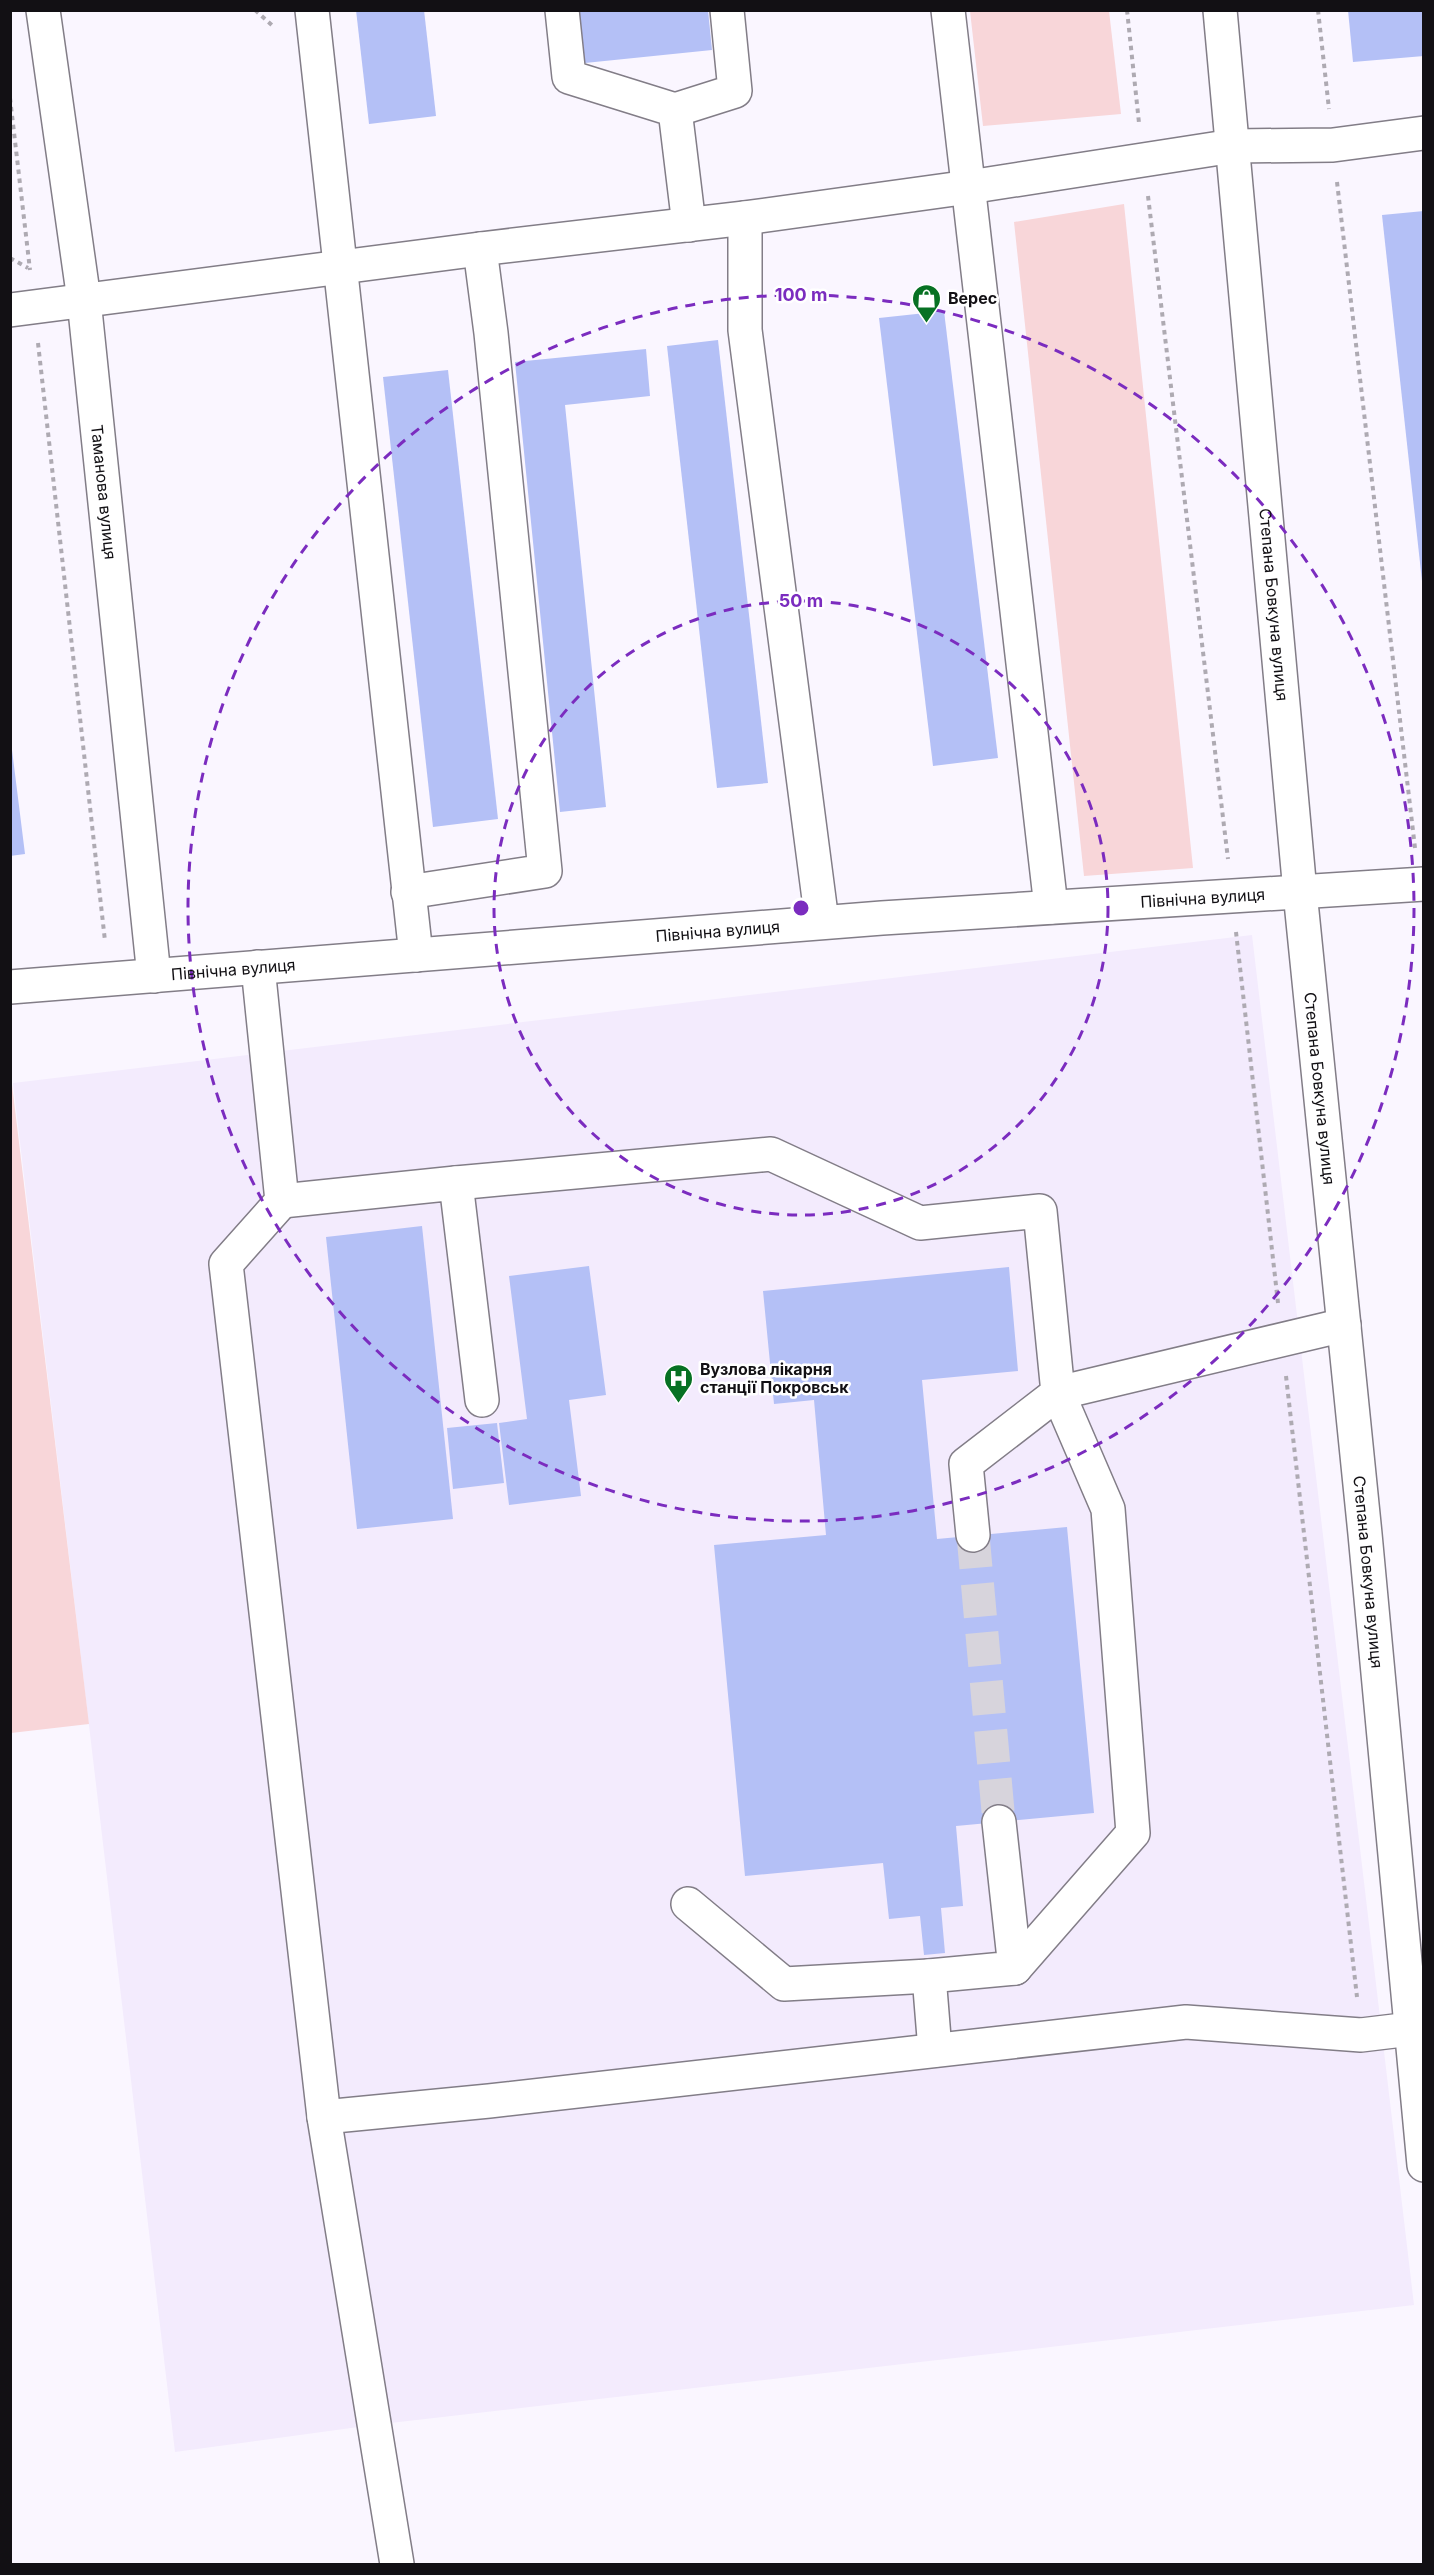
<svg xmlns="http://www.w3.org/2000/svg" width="1434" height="2575" viewBox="0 0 1434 2575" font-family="Inter,sans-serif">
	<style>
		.built { fill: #f3ebfd }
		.green { fill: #f8d6d9 }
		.building { fill: #b4c0f6 }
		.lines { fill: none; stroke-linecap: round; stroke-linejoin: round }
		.minor-tunnel { stroke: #d7d4dc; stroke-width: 33; stroke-dasharray: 33 16; stroke-linecap: butt }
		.minor-casing { stroke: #827d87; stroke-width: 36 }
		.path { stroke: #aeaab2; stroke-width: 4; stroke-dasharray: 4.5 4.5; stroke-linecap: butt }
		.minor { stroke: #fff; stroke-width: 33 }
		.ring { fill: none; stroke: #7b2cbf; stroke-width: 3; stroke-dasharray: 10 8 }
		.labels { text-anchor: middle; stroke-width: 5; stroke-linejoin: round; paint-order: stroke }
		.poi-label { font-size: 16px; font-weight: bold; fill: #121014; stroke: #fff; text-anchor: start }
		.street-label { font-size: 16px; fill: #121014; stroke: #fff }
		.centre { fill: #7b2cbf; stroke: #fff; stroke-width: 3 }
		.ring-label { font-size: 18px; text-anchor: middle; font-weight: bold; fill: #7b2cbf; stroke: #fff; stroke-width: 5; stroke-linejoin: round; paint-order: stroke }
	</style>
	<rect width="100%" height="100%" fill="#faf6ff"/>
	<polygon class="built" points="1252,935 1414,2305 373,2425 175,2452 13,1083"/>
	<g class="green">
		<polygon points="970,11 1109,11 1121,114 983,126"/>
		<polygon points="1124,204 1193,868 1084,876 1014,222"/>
		<polygon points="10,1068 89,1724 11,1733 10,1733"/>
	</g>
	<g class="building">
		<polygon points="356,10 424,10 436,116 369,124"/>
		<polygon points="579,10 708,10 712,50 585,63"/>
		<polygon points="1348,10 1424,10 1424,56 1353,62"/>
		<polygon points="1424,211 1424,581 1422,581 1382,215"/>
		<polygon points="944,311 998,758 933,766 879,318"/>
		<polygon points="718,340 768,783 717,788 667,346"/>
		<polygon points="646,349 650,396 565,405 606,807 560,812 515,362"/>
		<polygon points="448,370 498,819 433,827 383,377"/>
		<polygon points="12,750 25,854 10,856 10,751"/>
		<polygon points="422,1226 453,1519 357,1529 326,1237"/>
		<polygon points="589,1266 606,1395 569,1400 581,1496 509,1505 499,1423 527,1419 509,1276"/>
		<polygon points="1009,1267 1018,1371 922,1380 937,1539 1067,1527 1094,1813 956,1826 963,1906 941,1908 945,1953 924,1955 920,1916 889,1919 883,1863 745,1876 714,1545 826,1535 814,1400 774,1404 763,1291"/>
		<polygon points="497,1423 504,1483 453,1489 447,1428"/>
	</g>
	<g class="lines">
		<polyline class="minor-tunnel" points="973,1535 999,1822"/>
		<defs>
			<g id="minor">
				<path id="s1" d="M 43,10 L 84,300 L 154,976"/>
				<polyline points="312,10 416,955"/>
				<polyline points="562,10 569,77 675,110 689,225"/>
				<polyline points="948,10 1051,907"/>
				<path id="s2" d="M 1220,10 L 1300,892 L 1365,1534 L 1424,2165"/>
				<polyline points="675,110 735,91 727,10"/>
				<polyline points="745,218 745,330 822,922"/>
				<polyline points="10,310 480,249 745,218 969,187 1233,146 1333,145 1424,133"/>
				<polyline points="408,892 545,871 491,333 480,249"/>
				<polyline points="258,967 282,1201 226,1264 324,2117 489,2101 1186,2022 1361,2035 1411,2029"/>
				<path id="s3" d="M 10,987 L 882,918 L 1424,884"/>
				<polyline points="456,1183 771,1154 920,1223 1040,1211 1058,1393 966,1464 973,1535"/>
				<polyline points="282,1201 456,1183 482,1400"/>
				<polyline points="688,1904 784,1984 929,1976"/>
				<polyline points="1015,1968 1133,1833 1108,1509 1058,1393 1344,1325"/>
				<polyline points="935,2050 929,1976 1015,1968 999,1822"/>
				<polyline points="324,2117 397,2564"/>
			</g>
		</defs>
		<use href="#minor" class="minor-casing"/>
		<g class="path">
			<polyline points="255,10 275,28"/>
			<polyline points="1127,10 1139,123"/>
			<polyline points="1318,10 1329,109"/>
			<polyline points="10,98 30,270"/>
			<polyline points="1337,182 1415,848"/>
			<polyline points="1148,196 1228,859"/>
			<polyline points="10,258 28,268"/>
			<polyline points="38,343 105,941"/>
			<polyline points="1236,932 1278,1303"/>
			<polyline points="1286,1376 1357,1997"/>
		</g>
		<use href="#minor" class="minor"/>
	</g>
	<g class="ring">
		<circle cx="801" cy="908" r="307"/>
		<circle cx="801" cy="908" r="613"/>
	</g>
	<defs>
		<symbol id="shop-pin" viewBox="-11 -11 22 30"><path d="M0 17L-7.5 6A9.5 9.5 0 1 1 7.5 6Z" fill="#077123" stroke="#fff"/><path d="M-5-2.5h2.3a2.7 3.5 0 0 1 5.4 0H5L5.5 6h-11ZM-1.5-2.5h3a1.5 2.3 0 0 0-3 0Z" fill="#fff"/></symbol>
		<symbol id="hospital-pin" viewBox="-11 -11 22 30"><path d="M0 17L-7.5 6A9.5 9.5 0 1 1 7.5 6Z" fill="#077123" stroke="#fff"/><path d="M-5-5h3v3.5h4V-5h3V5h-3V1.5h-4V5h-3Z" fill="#fff"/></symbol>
	</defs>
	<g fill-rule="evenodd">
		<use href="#shop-pin" x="910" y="282" width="33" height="45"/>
		<use href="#hospital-pin" x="662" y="1362" width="33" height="45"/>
	</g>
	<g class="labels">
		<g class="poi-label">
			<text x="948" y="304">Верес</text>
			<text x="700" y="1375">Вузлова лікарня<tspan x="700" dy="18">станції Покровськ</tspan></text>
		</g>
		<g class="street-label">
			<text dy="6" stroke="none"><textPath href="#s1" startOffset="486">Таманова вулиця</textPath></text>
			<text dy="6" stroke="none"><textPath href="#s2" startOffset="597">Степана Бовкуна вулиця</textPath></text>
			<text dy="6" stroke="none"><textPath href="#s3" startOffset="1196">Північна вулиця</textPath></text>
			<text dy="6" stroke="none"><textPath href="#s3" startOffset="710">Північна вулиця</textPath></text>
			<text dy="6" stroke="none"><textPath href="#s3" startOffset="224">Північна вулиця</textPath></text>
			<text dy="6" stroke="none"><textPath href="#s2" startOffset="1083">Степана Бовкуна вулиця</textPath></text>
			<text dy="6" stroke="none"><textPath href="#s2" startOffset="1569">Степана Бовкуна вулиця</textPath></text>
		</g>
	</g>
	<circle cx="801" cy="908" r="9" class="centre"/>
	<g class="ring-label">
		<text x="801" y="301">100 m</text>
		<text x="801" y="607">50 m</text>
	</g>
	<rect width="1434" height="2575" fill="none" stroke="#121014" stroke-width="24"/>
</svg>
